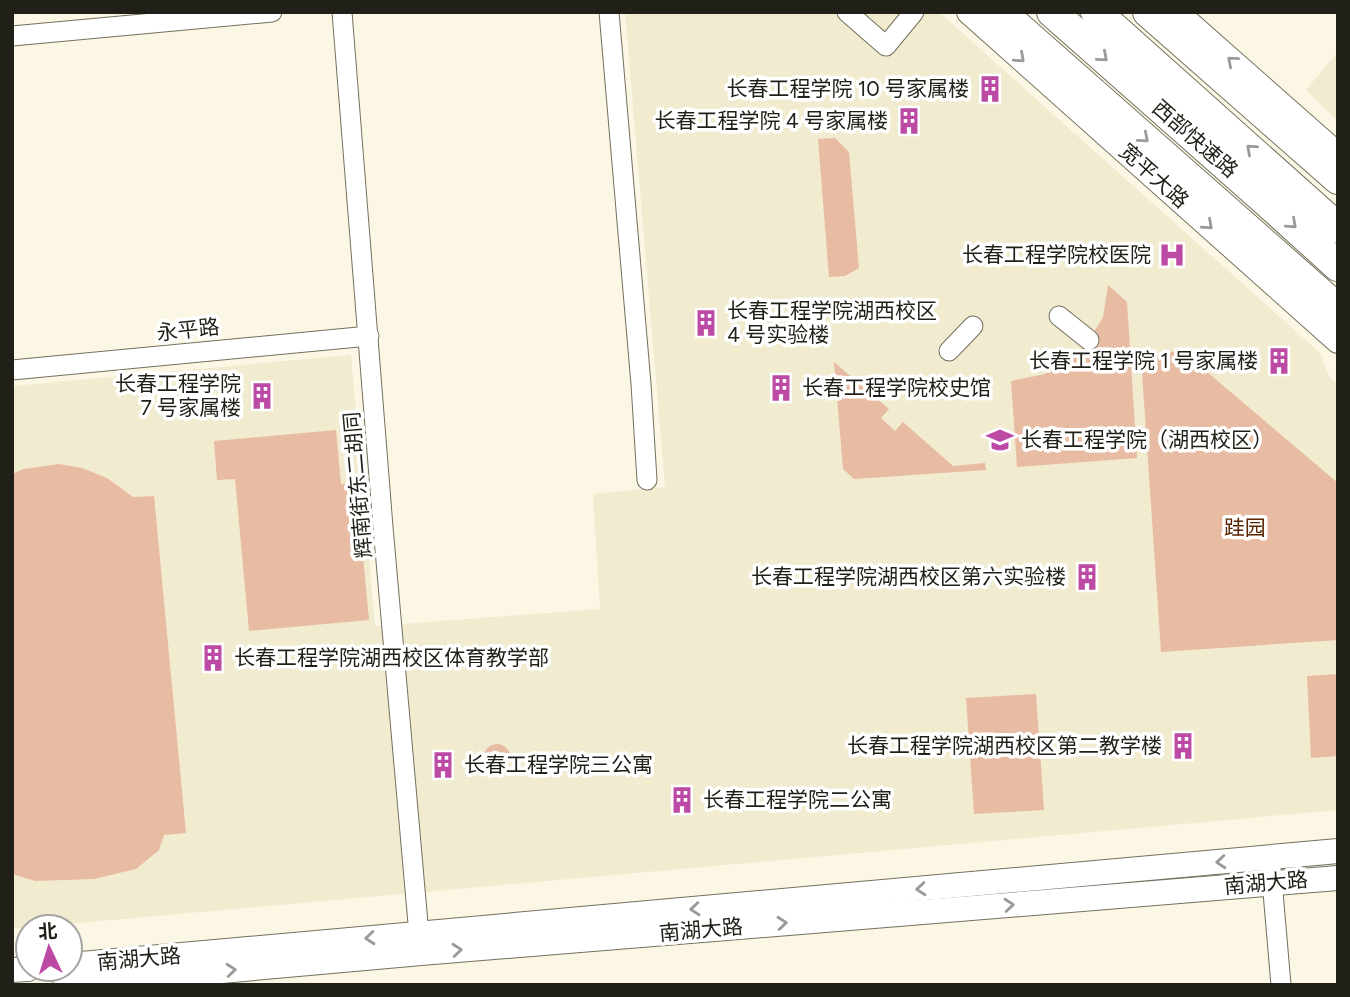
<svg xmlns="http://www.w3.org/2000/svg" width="1350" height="997" viewBox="0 0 1350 997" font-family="Figtree,'Noto Sans SC',sans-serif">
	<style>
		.built { fill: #f1ebd0 }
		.green { fill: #e8bba3 }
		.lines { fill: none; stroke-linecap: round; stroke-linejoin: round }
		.minor-casing { stroke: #74705f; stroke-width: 21 }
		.major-casing { stroke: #74705f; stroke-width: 26 }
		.highway-casing { stroke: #74705f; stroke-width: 32 }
		.minor { stroke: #fff; stroke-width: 19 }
		.major { stroke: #fff; stroke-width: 24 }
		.highway { stroke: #fff; stroke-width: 30 }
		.oneway { stroke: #9b9a97 }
		.labels { text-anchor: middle; stroke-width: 7; stroke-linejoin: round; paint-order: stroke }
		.poi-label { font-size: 21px; fill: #201f18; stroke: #fff; text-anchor: end }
		.street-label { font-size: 21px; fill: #201f18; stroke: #fff }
		.park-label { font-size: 21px; fill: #592500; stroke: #fff }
	</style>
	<rect width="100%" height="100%" fill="#fbf7e4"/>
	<g class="built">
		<polygon points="625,12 939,12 1320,353 1330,378 1338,384 1338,810 12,929 12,386 351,355 375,626 600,609 593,494 665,487"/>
		<polygon points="1338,52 1338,121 1306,90"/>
	</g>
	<g class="green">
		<polygon points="835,138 849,152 859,268 845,276 829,277 818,139"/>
		<polygon points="1108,285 1127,302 1137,458 1017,467 1011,381 1045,374 1070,360 1089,340 1103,317"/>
		<polygon points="1181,350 1338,483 1338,640 1161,652 1141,358"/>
		<polygon points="834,362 889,409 881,418 895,431 903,422 953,466 985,463 986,470 854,479 843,469"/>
		<polygon points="336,430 341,484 356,483 369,620 249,631 235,479 217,480 214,441"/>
		<polygon points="59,464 82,468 107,478 133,497 154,496 186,833 164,835 159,850 136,869 94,879 35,881 12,874 12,474 24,469"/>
		<polygon points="1338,674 1338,756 1311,758 1307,676"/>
		<polygon points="1036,694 1044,810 974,814 966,698"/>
		<circle cx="497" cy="757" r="13"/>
	</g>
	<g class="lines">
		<defs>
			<g id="minor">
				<polyline points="342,12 383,527 420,946"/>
				<polyline points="609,12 641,384 647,480"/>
				<polyline points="847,12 886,46 914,12"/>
				<polyline points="12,36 272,12"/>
				<polyline points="1059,316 1089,340"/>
				<polyline points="949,351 973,326"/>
				<polyline points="12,370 369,336"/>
				<polyline points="1271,869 1281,985"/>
			</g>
			<g id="major">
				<polyline points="969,12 1338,341"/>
				<polyline points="1176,12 1338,155"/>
				<polyline points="70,965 1338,851"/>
				<polyline points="12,970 28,969"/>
				<polyline points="65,985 421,953 1338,878"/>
			</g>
			<g id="highway">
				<polyline points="1001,12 1338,309"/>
				<polyline points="1052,12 1266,201 1338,266"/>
				<polyline points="1096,12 1338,228"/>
				<polyline points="1148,12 1338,179"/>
			</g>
		</defs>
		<use href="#minor" class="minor-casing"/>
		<use href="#major" class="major-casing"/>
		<use href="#highway" class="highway-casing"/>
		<use href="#minor" class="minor"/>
		<use href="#major" class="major"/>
		<use href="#highway" class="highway"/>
	</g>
	<defs><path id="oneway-chevron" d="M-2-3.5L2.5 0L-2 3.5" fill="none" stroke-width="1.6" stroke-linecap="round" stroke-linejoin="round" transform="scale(1.75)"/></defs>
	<g class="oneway">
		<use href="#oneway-chevron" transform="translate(1103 57) rotate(41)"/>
		<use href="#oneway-chevron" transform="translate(1020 58) rotate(42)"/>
		<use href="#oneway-chevron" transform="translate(1232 61) rotate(-139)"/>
		<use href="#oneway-chevron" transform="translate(1144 138) rotate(41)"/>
		<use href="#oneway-chevron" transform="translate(1251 149) rotate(-138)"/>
		<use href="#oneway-chevron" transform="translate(1292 224) rotate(42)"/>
		<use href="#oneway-chevron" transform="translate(1208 225) rotate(42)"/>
		<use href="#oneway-chevron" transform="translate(1221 862) rotate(175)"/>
		<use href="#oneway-chevron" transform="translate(921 889) rotate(175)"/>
		<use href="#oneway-chevron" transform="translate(1009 905) rotate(-5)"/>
		<use href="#oneway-chevron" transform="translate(695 909) rotate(175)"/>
		<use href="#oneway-chevron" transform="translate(782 923) rotate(-5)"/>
		<use href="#oneway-chevron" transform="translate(370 938) rotate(175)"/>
		<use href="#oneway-chevron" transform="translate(457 950) rotate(-5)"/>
		<use href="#oneway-chevron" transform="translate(231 970) rotate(-5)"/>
	</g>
	<defs>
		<symbol id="building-bare" viewBox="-9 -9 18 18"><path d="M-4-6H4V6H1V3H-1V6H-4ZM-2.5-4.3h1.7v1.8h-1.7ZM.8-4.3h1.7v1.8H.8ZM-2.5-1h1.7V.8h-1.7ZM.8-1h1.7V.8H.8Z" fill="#bc49a4" stroke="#fff" stroke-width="2.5" paint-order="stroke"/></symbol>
		<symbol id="hospital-bare" viewBox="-9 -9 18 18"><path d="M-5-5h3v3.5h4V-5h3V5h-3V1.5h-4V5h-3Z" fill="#bc49a4" stroke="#fff" stroke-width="2.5" paint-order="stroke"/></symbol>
		<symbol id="university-bare" viewBox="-9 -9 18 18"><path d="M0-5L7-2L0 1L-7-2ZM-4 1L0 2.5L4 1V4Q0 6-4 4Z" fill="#bc49a4" stroke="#fff" stroke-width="2.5" paint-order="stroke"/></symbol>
	</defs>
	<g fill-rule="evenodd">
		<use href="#building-bare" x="971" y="70" width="38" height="38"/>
		<use href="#building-bare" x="890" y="102" width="38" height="38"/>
		<use href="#hospital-bare" x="1153" y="236" width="38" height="38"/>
		<use href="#building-bare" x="687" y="304" width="38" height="38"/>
		<use href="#building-bare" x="1260" y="342" width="38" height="38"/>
		<use href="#building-bare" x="762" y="369" width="38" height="38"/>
		<use href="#building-bare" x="243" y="377" width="38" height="38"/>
		<use href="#university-bare" x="981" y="421" width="38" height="38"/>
		<use href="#building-bare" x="1068" y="558" width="38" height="38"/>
		<use href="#building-bare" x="194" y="639" width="38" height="38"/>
		<use href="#building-bare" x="1164" y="727" width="38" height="38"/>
		<use href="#building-bare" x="424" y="746" width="38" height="38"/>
		<use href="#building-bare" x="663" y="781" width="38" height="38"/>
	</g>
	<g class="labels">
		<g class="poi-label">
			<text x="969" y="96">长春工程学院 10 号家属楼</text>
			<text x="888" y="128">长春工程学院 4 号家属楼</text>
			<text x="1151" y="262">长春工程学院校医院</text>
			<text x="727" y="318" text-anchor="start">长春工程学院湖西校区<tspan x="727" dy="24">4 号实验楼</tspan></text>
			<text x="1258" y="368">长春工程学院 1 号家属楼</text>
			<text x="241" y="391">长春工程学院<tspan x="241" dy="24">7 号家属楼</tspan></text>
			<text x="802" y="395" text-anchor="start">长春工程学院校史馆</text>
			<text x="1021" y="447" text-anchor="start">长春工程学院（湖西校区）</text>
			<text x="1066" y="584">长春工程学院湖西校区第六实验楼</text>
			<text x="234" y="665" text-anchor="start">长春工程学院湖西校区体育教学部</text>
			<text x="1162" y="753">长春工程学院湖西校区第二教学楼</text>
			<text x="464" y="772" text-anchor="start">长春工程学院三公寓</text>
			<text x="703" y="807" text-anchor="start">长春工程学院二公寓</text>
		</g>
		<g class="street-label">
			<text transform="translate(1195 139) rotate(41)" y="7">西部快速路</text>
			<text transform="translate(1154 176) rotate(42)" y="7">宽平大路</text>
			<text transform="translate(188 330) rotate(-6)" y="7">永平路</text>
			<text transform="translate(358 485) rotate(-95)" y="7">辉南街东二胡同</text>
			<text transform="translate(1266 883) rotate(-5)" y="7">南湖大路</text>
			<text transform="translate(701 930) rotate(-5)" y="7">南湖大路</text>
			<text transform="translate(139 959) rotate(-5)" y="7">南湖大路</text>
		</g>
		<g class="park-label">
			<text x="1245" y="535">跬园</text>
		</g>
	</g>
	<rect width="1350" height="997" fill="none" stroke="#201f18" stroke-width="28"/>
	<g transform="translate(49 948) rotate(356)"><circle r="33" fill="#ffffff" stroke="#a6a5a3" stroke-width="2"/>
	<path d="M0-5L12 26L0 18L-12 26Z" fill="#bc49a4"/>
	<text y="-10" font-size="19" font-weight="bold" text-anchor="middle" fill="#201f18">北</text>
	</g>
</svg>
